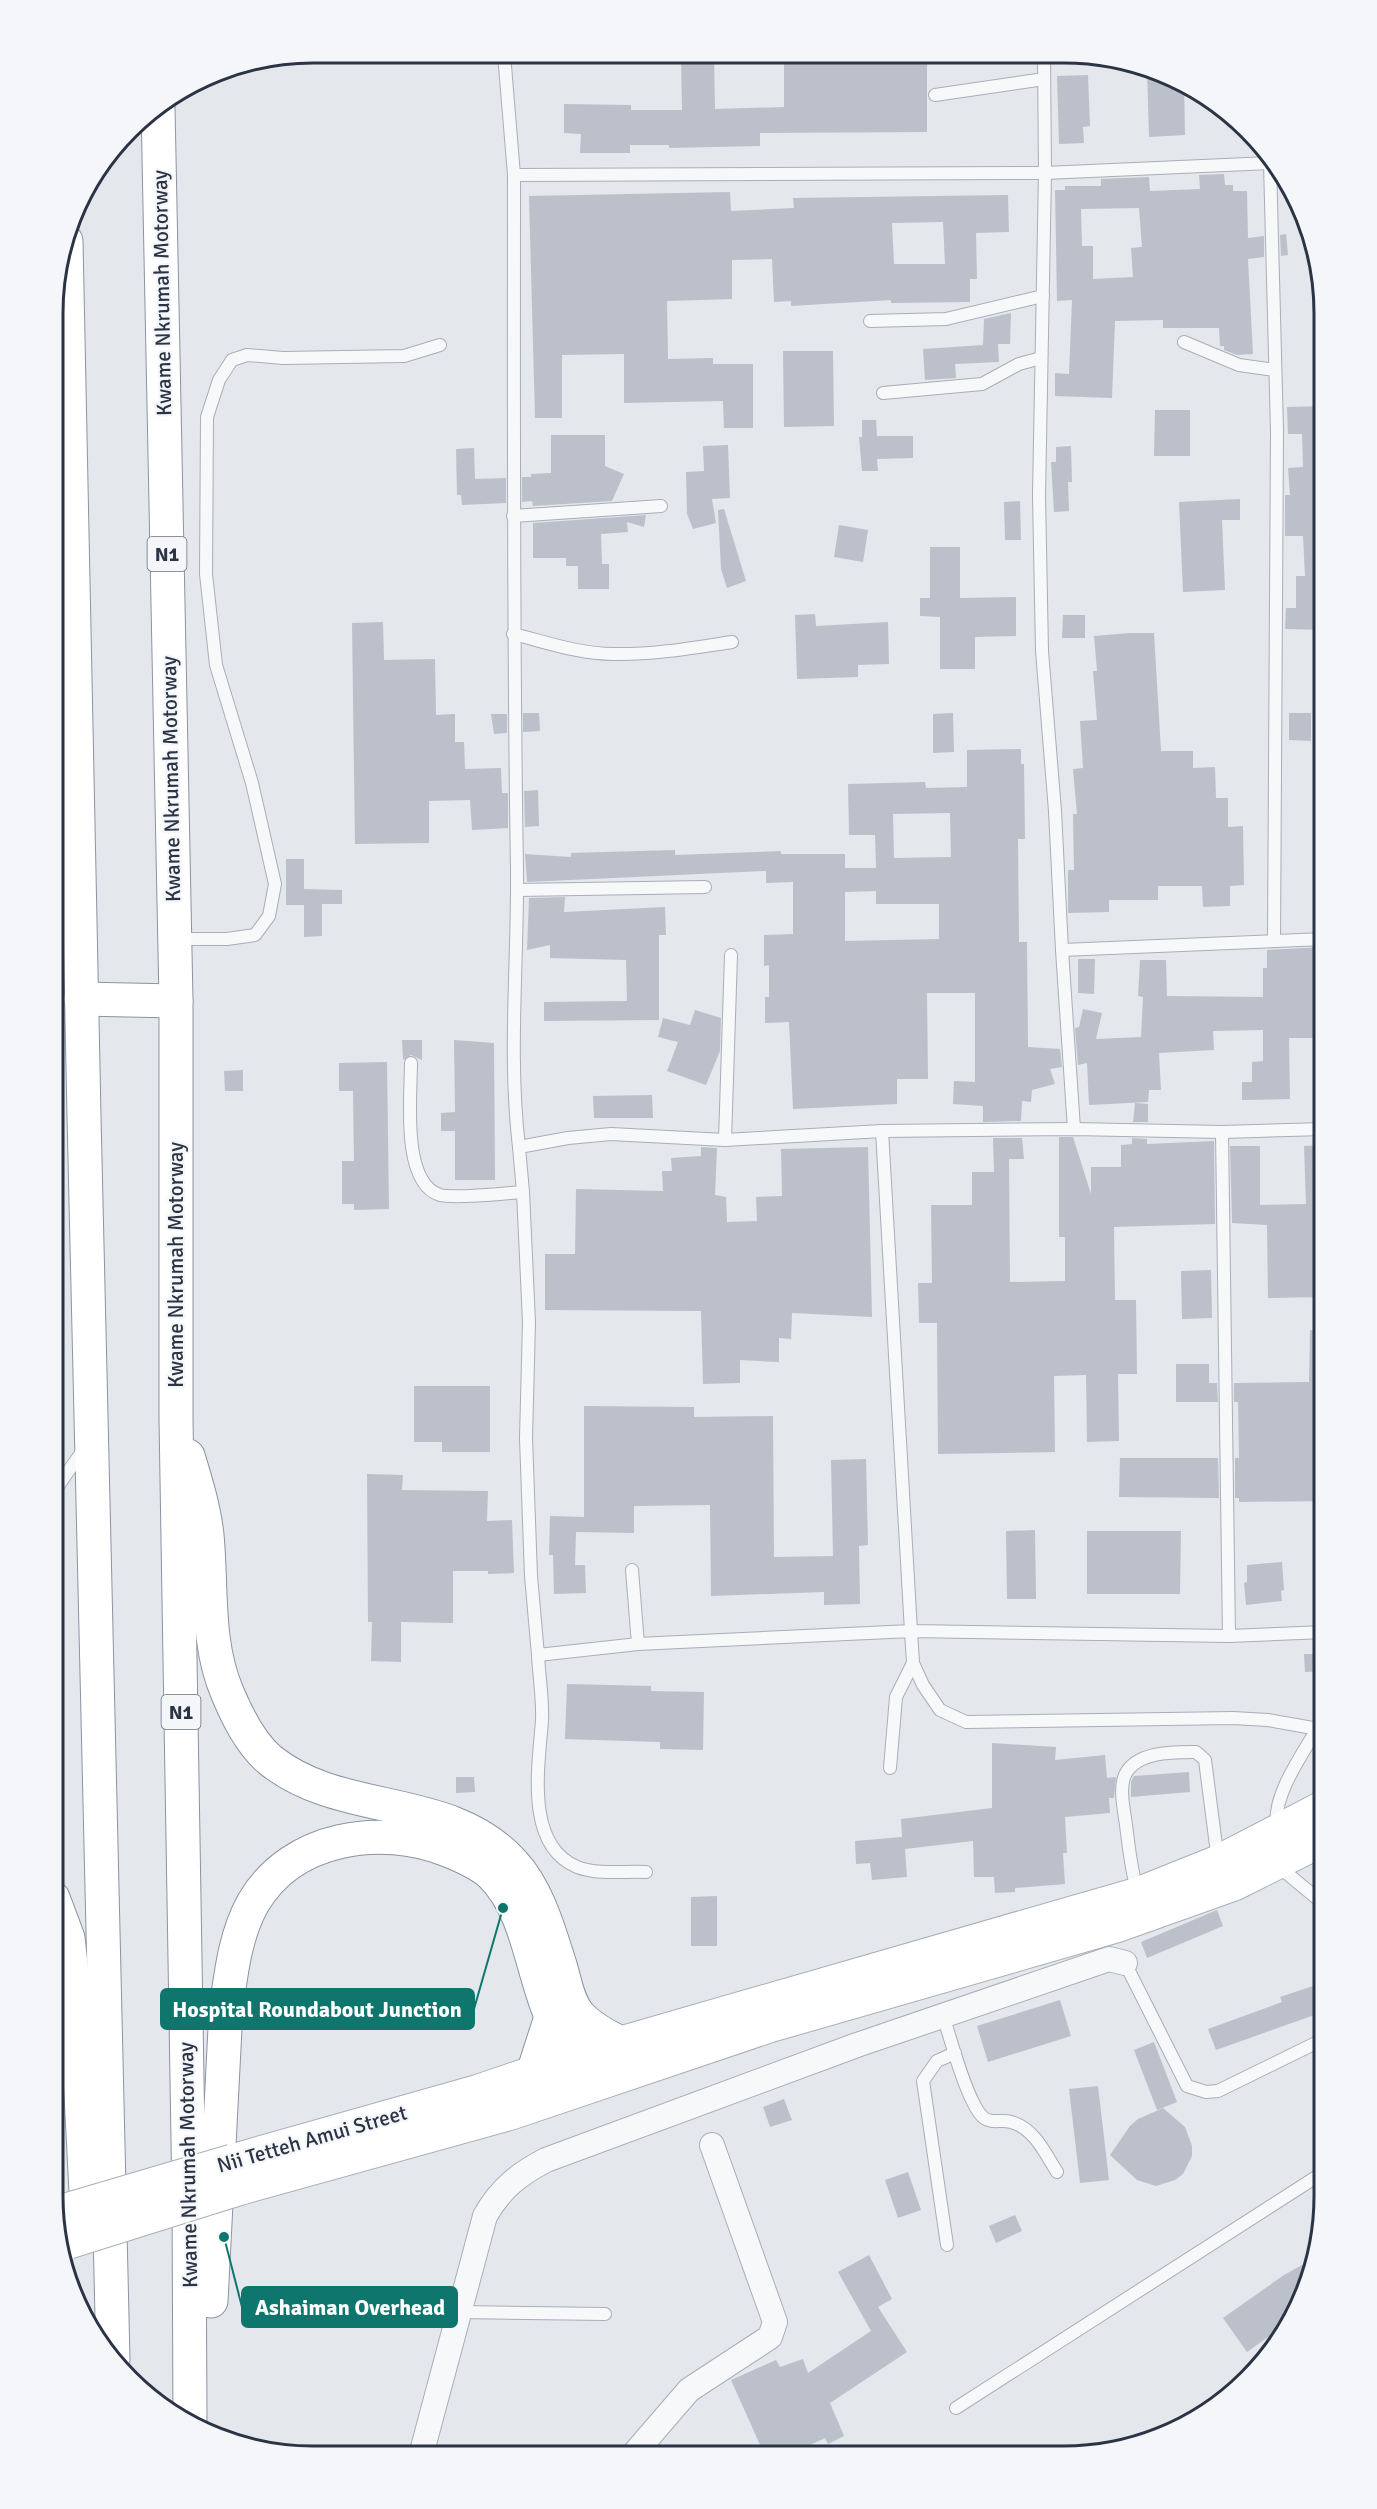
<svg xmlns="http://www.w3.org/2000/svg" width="1377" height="2509" viewBox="0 0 1377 2509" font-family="Signika,sans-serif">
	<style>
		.building { fill: #bbc0ca; fill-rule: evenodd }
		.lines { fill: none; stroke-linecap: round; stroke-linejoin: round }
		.lane-casing { stroke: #a9aeb7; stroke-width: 14 }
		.street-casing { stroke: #a9aeb7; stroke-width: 26 }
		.secondary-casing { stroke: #a9aeb7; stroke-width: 35 }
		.highway-casing { stroke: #8b94a3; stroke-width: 35 }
		.lane { stroke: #f7f8fa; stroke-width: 12 }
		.street { stroke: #f7f8fa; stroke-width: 24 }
		.secondary { stroke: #fff; stroke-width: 33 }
		.highway { stroke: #fff; stroke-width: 33 }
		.secondary-bridge-casing { stroke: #a9aeb7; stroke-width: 35; stroke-linecap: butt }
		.secondary-bridge { stroke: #fff; stroke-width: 33 }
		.labels { text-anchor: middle; stroke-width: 4.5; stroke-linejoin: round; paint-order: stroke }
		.shield { fill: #f4f6f9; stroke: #676e7b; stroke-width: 1.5 }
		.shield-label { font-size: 20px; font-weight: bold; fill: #2b3445 }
		.street-label { font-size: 21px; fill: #2b3445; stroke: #f4f6f9 }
		.rim { fill: none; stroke: #2b3445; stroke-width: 3 }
		.leader { fill: none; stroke: #0f766e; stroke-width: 2 }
		.callout-dot { fill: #0f766e; stroke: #f4f6f9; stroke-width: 2 }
		.callout { fill: #0f766e; stroke: #0f766e; stroke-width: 2 }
		.callout-label { font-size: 22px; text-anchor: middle; font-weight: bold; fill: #fff }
	</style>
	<rect width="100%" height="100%" fill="#e4e7ec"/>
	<g class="building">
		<polygon points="681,55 714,55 715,109 784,107 784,55 927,56 927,132 760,133 760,146 669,148 669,145 630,145 630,153 580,153 581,134 564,133 564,104 631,105 631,110 682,110"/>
		<polygon points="1147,69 1184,82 1185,135 1149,137"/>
		<polygon points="1088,75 1090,126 1083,127 1084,143 1059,144 1057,76"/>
		<path d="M 1224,174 L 1225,185 L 1233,185 L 1233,191 L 1247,191 L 1248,238 L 1264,236 L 1264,257 L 1248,259 L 1253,354 L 1237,355 L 1224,350 L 1224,346 L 1220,346 L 1219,328 L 1163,328 L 1163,320 L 1115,321 L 1112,398 L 1055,396 L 1055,373 L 1069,374 L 1072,300 L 1057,301 L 1055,190 L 1065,190 L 1065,186 L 1101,186 L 1101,179 L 1149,177 L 1150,191 L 1200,189 L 1199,175 ZM 1139,208 L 1142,247 L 1131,248 L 1133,277 L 1093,279 L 1093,246 L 1082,246 L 1081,209 Z"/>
		<path d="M 730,192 L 731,211 L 794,208 L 793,198 L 1008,195 L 1009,232 L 976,233 L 977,279 L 970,279 L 970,302 L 891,303 L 891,300 L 791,306 L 791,301 L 774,302 L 772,259 L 732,260 L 732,299 L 667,301 L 668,359 L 713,358 L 713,364 L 753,364 L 753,428 L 724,428 L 723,401 L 624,403 L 624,354 L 562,355 L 562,418 L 535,418 L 529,196 ZM 943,222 L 945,264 L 894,264 L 892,223 Z"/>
		<polygon points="1286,234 1288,255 1281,256 1280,235"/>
		<polygon points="1011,313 1010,344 998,344 999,362 955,364 956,378 925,380 923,349 983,345 984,319"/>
		<polygon points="783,351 833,351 834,426 784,427"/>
		<polygon points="1324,406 1324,462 1321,462 1324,502 1324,630 1285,629 1286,608 1296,608 1296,576 1305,576 1303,536 1285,536 1285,495 1290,495 1288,468 1303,467 1302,434 1288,434 1287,407"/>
		<polygon points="1155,410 1190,410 1190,456 1154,456"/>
		<polygon points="862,420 876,420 877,436 913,436 913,458 877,459 878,471 862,471 859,437 862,437"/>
		<polygon points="551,435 605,435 605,466 624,474 612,501 533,506 532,501 522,502 522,477 531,477 531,474 551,473"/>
		<polygon points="728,445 730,498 712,499 716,523 693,529 687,514 686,472 704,471 703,446"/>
		<polygon points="1071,446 1072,482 1068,482 1069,511 1054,512 1051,462 1056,462 1056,447"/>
		<polygon points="474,448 475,479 506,478 506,503 462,505 461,495 457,495 456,449"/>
		<polygon points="1240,499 1240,520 1222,520 1225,590 1183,592 1179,502"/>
		<polygon points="1020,501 1021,540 1005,540 1004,502"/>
		<polygon points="724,509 746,581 727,588 721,569 718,510"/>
		<polygon points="646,515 644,527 627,522 628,532 601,534 602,564 609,564 609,589 578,589 578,566 566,566 566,558 533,558 533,523"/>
		<polygon points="839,525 868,530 863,562 834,557"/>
		<polygon points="930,547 960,547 960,598 1016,597 1016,636 975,637 975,669 940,669 940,617 920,616 920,598 930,598"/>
		<polygon points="815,614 816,626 888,622 889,664 858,665 858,677 797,679 795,615"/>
		<polygon points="1063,615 1085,615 1085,638 1062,638"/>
		<polygon points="383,622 384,660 435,659 436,715 455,714 455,742 464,742 465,769 501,768 502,793 508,793 508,828 472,830 470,800 429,801 429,843 355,844 352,623"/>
		<polygon points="1130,633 1154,633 1161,751 1193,751 1193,768 1215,767 1216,798 1228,798 1228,827 1243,826 1244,885 1230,886 1230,906 1203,907 1202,886 1158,886 1158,900 1109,900 1109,912 1068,913 1068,870 1074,870 1073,814 1077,814 1073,769 1083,768 1080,721 1097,720 1093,671 1097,671 1094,636"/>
		<polygon points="523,713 539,713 540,731 523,732"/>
		<polygon points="953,713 954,752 933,753 933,714"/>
		<polygon points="1289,713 1311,713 1311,741 1289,740"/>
		<polygon points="491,714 507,714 507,733 494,734"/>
		<path d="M 1021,749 L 1021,764 L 1024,764 L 1025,839 L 1018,839 L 1019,942 L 1027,942 L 1028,1047 L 1060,1049 L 1062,1067 L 1050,1069 L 1055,1084 L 1032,1090 L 1031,1102 L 1022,1101 L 1021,1121 L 983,1122 L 983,1106 L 953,1104 L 954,1081 L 975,1082 L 975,993 L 927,993 L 928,1079 L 897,1079 L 897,1104 L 793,1109 L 789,1022 L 765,1023 L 765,997 L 769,997 L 769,965 L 764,966 L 764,935 L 793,934 L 793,882 L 766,883 L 766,871 L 527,882 L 525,854 L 571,857 L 571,853 L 675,850 L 675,855 L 781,851 L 781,854 L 845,854 L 845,868 L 876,868 L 875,835 L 849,835 L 848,784 L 925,782 L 926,788 L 967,787 L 967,750 ZM 950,813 L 951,857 L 894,858 L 893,814 ZM 876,891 L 876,904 L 939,904 L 939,939 L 845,941 L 845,892 Z"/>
		<polygon points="538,790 539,826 525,827 524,791"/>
		<polygon points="286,859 304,859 304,889 342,890 342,904 322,904 322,936 304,937 304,905 286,905"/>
		<polygon points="565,897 564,912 665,907 666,935 659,935 659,1020 544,1021 544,1002 627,1001 626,960 550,958 550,945 527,950 529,898"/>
		<polygon points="1324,947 1324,1038 1289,1038 1290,1099 1242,1100 1242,1082 1252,1082 1252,1062 1263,1061 1263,1030 1213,1031 1214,1050 1159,1053 1161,1090 1149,1090 1148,1102 1089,1105 1087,1063 1078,1065 1075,1028 1079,1027 1083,1009 1102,1013 1096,1039 1141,1037 1143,997 1138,996 1140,960 1166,960 1167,996 1263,997 1263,968 1267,968 1267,950"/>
		<polygon points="1078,959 1095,959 1094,994 1078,993"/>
		<polygon points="695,1010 721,1018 720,1051 706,1085 667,1071 678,1042 658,1037 663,1018 690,1025"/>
		<polygon points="402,1040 422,1040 422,1060 411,1055 403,1060"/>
		<polygon points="454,1040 494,1043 495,1180 455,1180 455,1131 441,1131 441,1113 455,1112"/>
		<polygon points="387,1062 389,1209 354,1210 354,1204 342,1204 342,1161 354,1161 353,1091 339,1091 339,1063"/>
		<polygon points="243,1070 243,1091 225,1091 224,1071"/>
		<polygon points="652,1095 653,1118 594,1118 593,1096"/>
		<polygon points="1135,1103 1148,1104 1148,1122 1133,1122"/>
		<polygon points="1059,1137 1073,1137 1091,1194 1091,1167 1121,1167 1121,1145 1132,1144 1132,1138 1147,1139 1147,1144 1214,1141 1215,1224 1114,1227 1115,1300 1136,1300 1137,1374 1118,1374 1119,1441 1087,1442 1086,1375 1054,1376 1055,1452 938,1454 937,1323 919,1323 918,1283 932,1283 931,1205 972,1205 972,1172 994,1172 993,1138 983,1138 1022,1138 1024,1159 1009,1159 1010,1282 1065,1281 1065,1237 1059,1237"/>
		<polygon points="1324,1145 1324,1297 1268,1298 1267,1225 1232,1223 1230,1146 1260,1146 1260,1205 1306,1204 1304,1146"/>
		<polygon points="701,1147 717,1148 715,1195 726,1197 727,1222 757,1221 756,1197 782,1196 781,1149 868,1147 872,1317 792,1313 791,1339 779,1338 779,1362 740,1360 740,1383 703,1384 701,1311 545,1310 545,1254 575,1254 576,1189 663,1191 662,1171 672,1171 671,1158 701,1156"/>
		<polygon points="1211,1270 1212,1318 1182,1319 1181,1271"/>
		<polygon points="1310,1330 1324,1330 1324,1501 1239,1502 1239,1498 1235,1498 1235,1458 1239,1458 1238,1402 1234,1402 1234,1383 1309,1382"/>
		<polygon points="1176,1364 1209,1364 1209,1383 1217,1383 1218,1402 1176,1402"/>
		<polygon points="414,1386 490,1386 490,1452 442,1452 442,1442 414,1442"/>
		<polygon points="584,1406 694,1407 694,1417 773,1416 774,1557 833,1556 831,1460 866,1459 868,1545 859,1546 860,1604 824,1605 824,1592 711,1596 710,1505 634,1506 634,1533 576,1532 575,1565 585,1565 586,1593 554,1594 553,1555 549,1555 550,1516 584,1517"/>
		<polygon points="1120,1458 1218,1458 1219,1498 1119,1497"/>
		<polygon points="367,1474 403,1475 402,1490 488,1491 487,1521 512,1520 514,1573 488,1574 488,1571 453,1571 453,1623 401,1622 401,1662 371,1661 372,1622 368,1622"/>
		<polygon points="1035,1530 1036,1599 1007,1599 1006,1531"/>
		<polygon points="1087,1531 1181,1531 1180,1594 1087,1594"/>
		<polygon points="1282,1562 1284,1590 1281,1591 1282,1601 1246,1605 1244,1583 1247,1582 1247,1565"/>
		<polygon points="1304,1654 1323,1654 1324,1671 1305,1672"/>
		<polygon points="567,1684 651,1686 651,1691 704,1692 703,1750 660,1749 660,1742 565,1739"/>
		<polygon points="992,1743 1056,1747 1055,1760 1105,1755 1107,1778 1116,1777 1114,1798 1109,1798 1110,1813 1065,1817 1067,1853 1063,1853 1065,1884 1015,1888 1015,1892 995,1893 994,1877 974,1877 973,1841 905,1849 907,1877 872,1880 870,1863 856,1864 855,1841 902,1837 901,1819 992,1808"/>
		<polygon points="1189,1772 1190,1792 1131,1797 1131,1782 1134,1776"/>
		<polygon points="456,1777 474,1777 475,1792 456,1793"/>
		<polygon points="717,1896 717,1946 691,1946 691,1897"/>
		<polygon points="1217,1910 1223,1926 1147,1958 1141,1942"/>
		<polygon points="1313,1986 1323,2012 1216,2050 1208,2029 1282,2002 1280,1997"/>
		<polygon points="1060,2000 1071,2036 988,2062 977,2026"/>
		<polygon points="1154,2042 1177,2102 1157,2110 1134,2050"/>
		<polygon points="1098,2086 1109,2180 1080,2183 1069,2089"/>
		<polygon points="784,2099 792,2120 770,2127 763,2107"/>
		<polygon points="1163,2108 1185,2127 1192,2146 1192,2156 1183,2174 1175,2180 1156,2186 1137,2180 1110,2155 1130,2126 1138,2119"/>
		<polygon points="908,2172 921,2210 898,2218 885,2180"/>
		<polygon points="1015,2215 1022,2231 996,2243 989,2226"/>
		<polygon points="869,2255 892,2299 878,2307 907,2352 830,2403 844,2436 828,2444 825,2438 787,2456 765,2456 731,2380 776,2360 780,2367 803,2359 808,2373 871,2331 838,2272"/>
		<polygon points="1313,2259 1305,2295 1289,2322 1247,2352 1223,2318 1284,2275"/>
	</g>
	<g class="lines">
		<defs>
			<g id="lane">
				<polyline points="504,54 514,175"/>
				<polyline points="1044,57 1045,173 1039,495 1042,651 1055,811 1062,950"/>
				<polyline points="935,95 1044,79"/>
				<polyline points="870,321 946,319 1043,296"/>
				<polyline points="1184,342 1239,365 1275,370"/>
				<polyline points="883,393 982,384 1019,364 1041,358"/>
				<polyline points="513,516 661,506"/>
				<path d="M 513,634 C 546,642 579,654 613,654 C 652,655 692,648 732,642"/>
				<polyline points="517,890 705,887"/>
				<polyline points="175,939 227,939 255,935 269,916 275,884 252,783 216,665 206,574 207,417 219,380 232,360 247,355 283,358 404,356 440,345"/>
				<polyline points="1274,941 1277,431 1270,163 1276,163"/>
				<path d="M 411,1063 C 411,1096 401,1183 440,1195 C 456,1199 505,1193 523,1192"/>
				<polyline points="1074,1129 1062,950 1324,939"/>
				<polyline points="882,1131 1074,1129 1222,1132 1324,1129"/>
				<polyline points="1222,1132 1229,1636"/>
				<polyline points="725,1140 731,955"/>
				<path d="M 519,1147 C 508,1055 518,962 517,869 C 513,638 514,407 514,175 L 1045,173 L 1270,163 L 1269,156"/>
				<polyline points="53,1493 84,1449"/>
				<polyline points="632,1570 638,1644"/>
				<path d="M 538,1655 C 539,1676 543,1699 542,1720 C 539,1764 524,1845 577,1867 C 598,1875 624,1871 646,1872"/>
				<polyline points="1324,1730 1268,1720 1233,1718 966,1722 940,1710 923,1685 913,1663 911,1631 882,1131 725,1140 611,1134 568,1138 519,1147 523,1192 529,1322 526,1438 531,1576 538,1655 638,1644 911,1631 1229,1636 1324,1632"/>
				<polyline points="890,1768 896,1697 913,1663"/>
				<path d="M 1277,1827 C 1272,1796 1302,1755 1317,1729"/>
				<polyline points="1275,1868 1284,1871 1324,1904"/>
				<path d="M 1138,1893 C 1131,1871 1129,1848 1126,1825 C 1124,1810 1119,1789 1125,1775 C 1136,1751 1174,1752 1196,1752 L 1205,1760 L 1218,1861"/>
				<polyline points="1125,1963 1187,2086 1206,2092 1218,2091 1324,2039"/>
				<path d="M 943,2015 C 950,2037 968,2106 984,2118 C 992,2124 1002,2119 1011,2122 C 1034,2128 1045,2153 1057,2172"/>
				<polyline points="947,2245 923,2081 937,2061 955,2053"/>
				<polyline points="459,2312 605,2314"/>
				<polyline points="956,2408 1324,2172"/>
			</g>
			<g id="street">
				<path d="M 421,2455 L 485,2216 C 500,2189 519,2174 546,2160 L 857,2045 L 1109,1959 L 1125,1963"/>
				<polyline points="633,2455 689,2390 770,2337 775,2322 712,2145"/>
			</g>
			<g id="secondary">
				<polyline points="232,2161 479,2091 621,2043 1138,1894 1218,1862 1324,1807"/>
				<polyline points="241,2188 511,2113 769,2026 1116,1926 1234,1884 1324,1839"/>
			</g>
			<g id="highway">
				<polyline points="158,107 176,1001 176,1419 189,2199 190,2424"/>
				<polyline points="66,241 84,1116 113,2360"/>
				<polyline points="81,999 176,1001"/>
				<path d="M 188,1456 C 196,1482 204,1508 207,1535 C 212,1587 206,1643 227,1692 C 237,1716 250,1743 270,1760 C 342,1818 449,1792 513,1863 C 538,1890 549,1931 560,1965 C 565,1981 568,2003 580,2016 C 591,2028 606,2036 621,2043"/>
				<polyline points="53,1898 68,1938 77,2017 88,2231"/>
				<polyline points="533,2073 551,2017"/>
				<path d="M 211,2301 L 226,2009 C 231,1974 235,1935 253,1903 C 292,1836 381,1824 447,1850 C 462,1856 479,1863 491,1874 C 528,1910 531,1970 551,2016 C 560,2038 585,2063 600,2082"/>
			</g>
		</defs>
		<use href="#lane" class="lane-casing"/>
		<use href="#street" class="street-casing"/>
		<use href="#secondary" class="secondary-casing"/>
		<use href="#highway" class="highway-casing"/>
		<use href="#lane" class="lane"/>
		<use href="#street" class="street"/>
		<use href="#secondary" class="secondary"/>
		<use href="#highway" class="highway"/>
		<defs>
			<g id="secondary-bridge">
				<polyline points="59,2212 232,2161"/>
				<polyline points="69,2242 241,2188"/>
			</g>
		</defs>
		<use href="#secondary-bridge" class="secondary-bridge-casing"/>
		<use href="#secondary-bridge" class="secondary-bridge"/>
	</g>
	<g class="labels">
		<g class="shield">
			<rect x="147.5" y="537" width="39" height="34" rx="4.5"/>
			<rect x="161.5" y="1695" width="39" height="34" rx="4.5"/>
		</g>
		<g class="shield-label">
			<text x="167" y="561">N1</text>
			<text x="181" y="1719">N1</text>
		</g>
		<g class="street-label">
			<text transform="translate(162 293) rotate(-91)" y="7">Kwame Nkrumah Motorway</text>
			<text transform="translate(171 779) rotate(-91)" y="7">Kwame Nkrumah Motorway</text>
			<text transform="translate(176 1265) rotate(-90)" y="7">Kwame Nkrumah Motorway</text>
			<text transform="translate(312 2139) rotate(-16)" y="7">Nii Tetteh Amui Street</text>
			<text transform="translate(188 2165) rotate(-91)" y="7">Kwame Nkrumah Motorway</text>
		</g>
	</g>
	<path d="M0 0H1377V2509H0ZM313 63H1064A250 250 0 0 1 1314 313V2196A250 250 0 0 1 1064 2446H313A250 250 0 0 1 63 2196V313A250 250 0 0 1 313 63Z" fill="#f4f6f9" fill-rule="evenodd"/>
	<path class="rim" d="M313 63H1064A250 250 0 0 1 1314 313V2196A250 250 0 0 1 1064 2446H313A250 250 0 0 1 63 2196V313A250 250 0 0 1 313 63Z"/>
	<path class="leader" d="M503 1908L474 2009M224 2237L242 2307"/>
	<g class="callout-dot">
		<circle cx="503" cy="1908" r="6"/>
		<circle cx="224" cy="2237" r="6"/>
	</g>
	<g class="callout">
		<rect x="161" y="1989" width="313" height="40" rx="6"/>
		<rect x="242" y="2287" width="215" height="40" rx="6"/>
	</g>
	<g class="callout-label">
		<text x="317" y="2017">Hospital Roundabout Junction</text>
		<text x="350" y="2315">Ashaiman Overhead</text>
	</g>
</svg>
